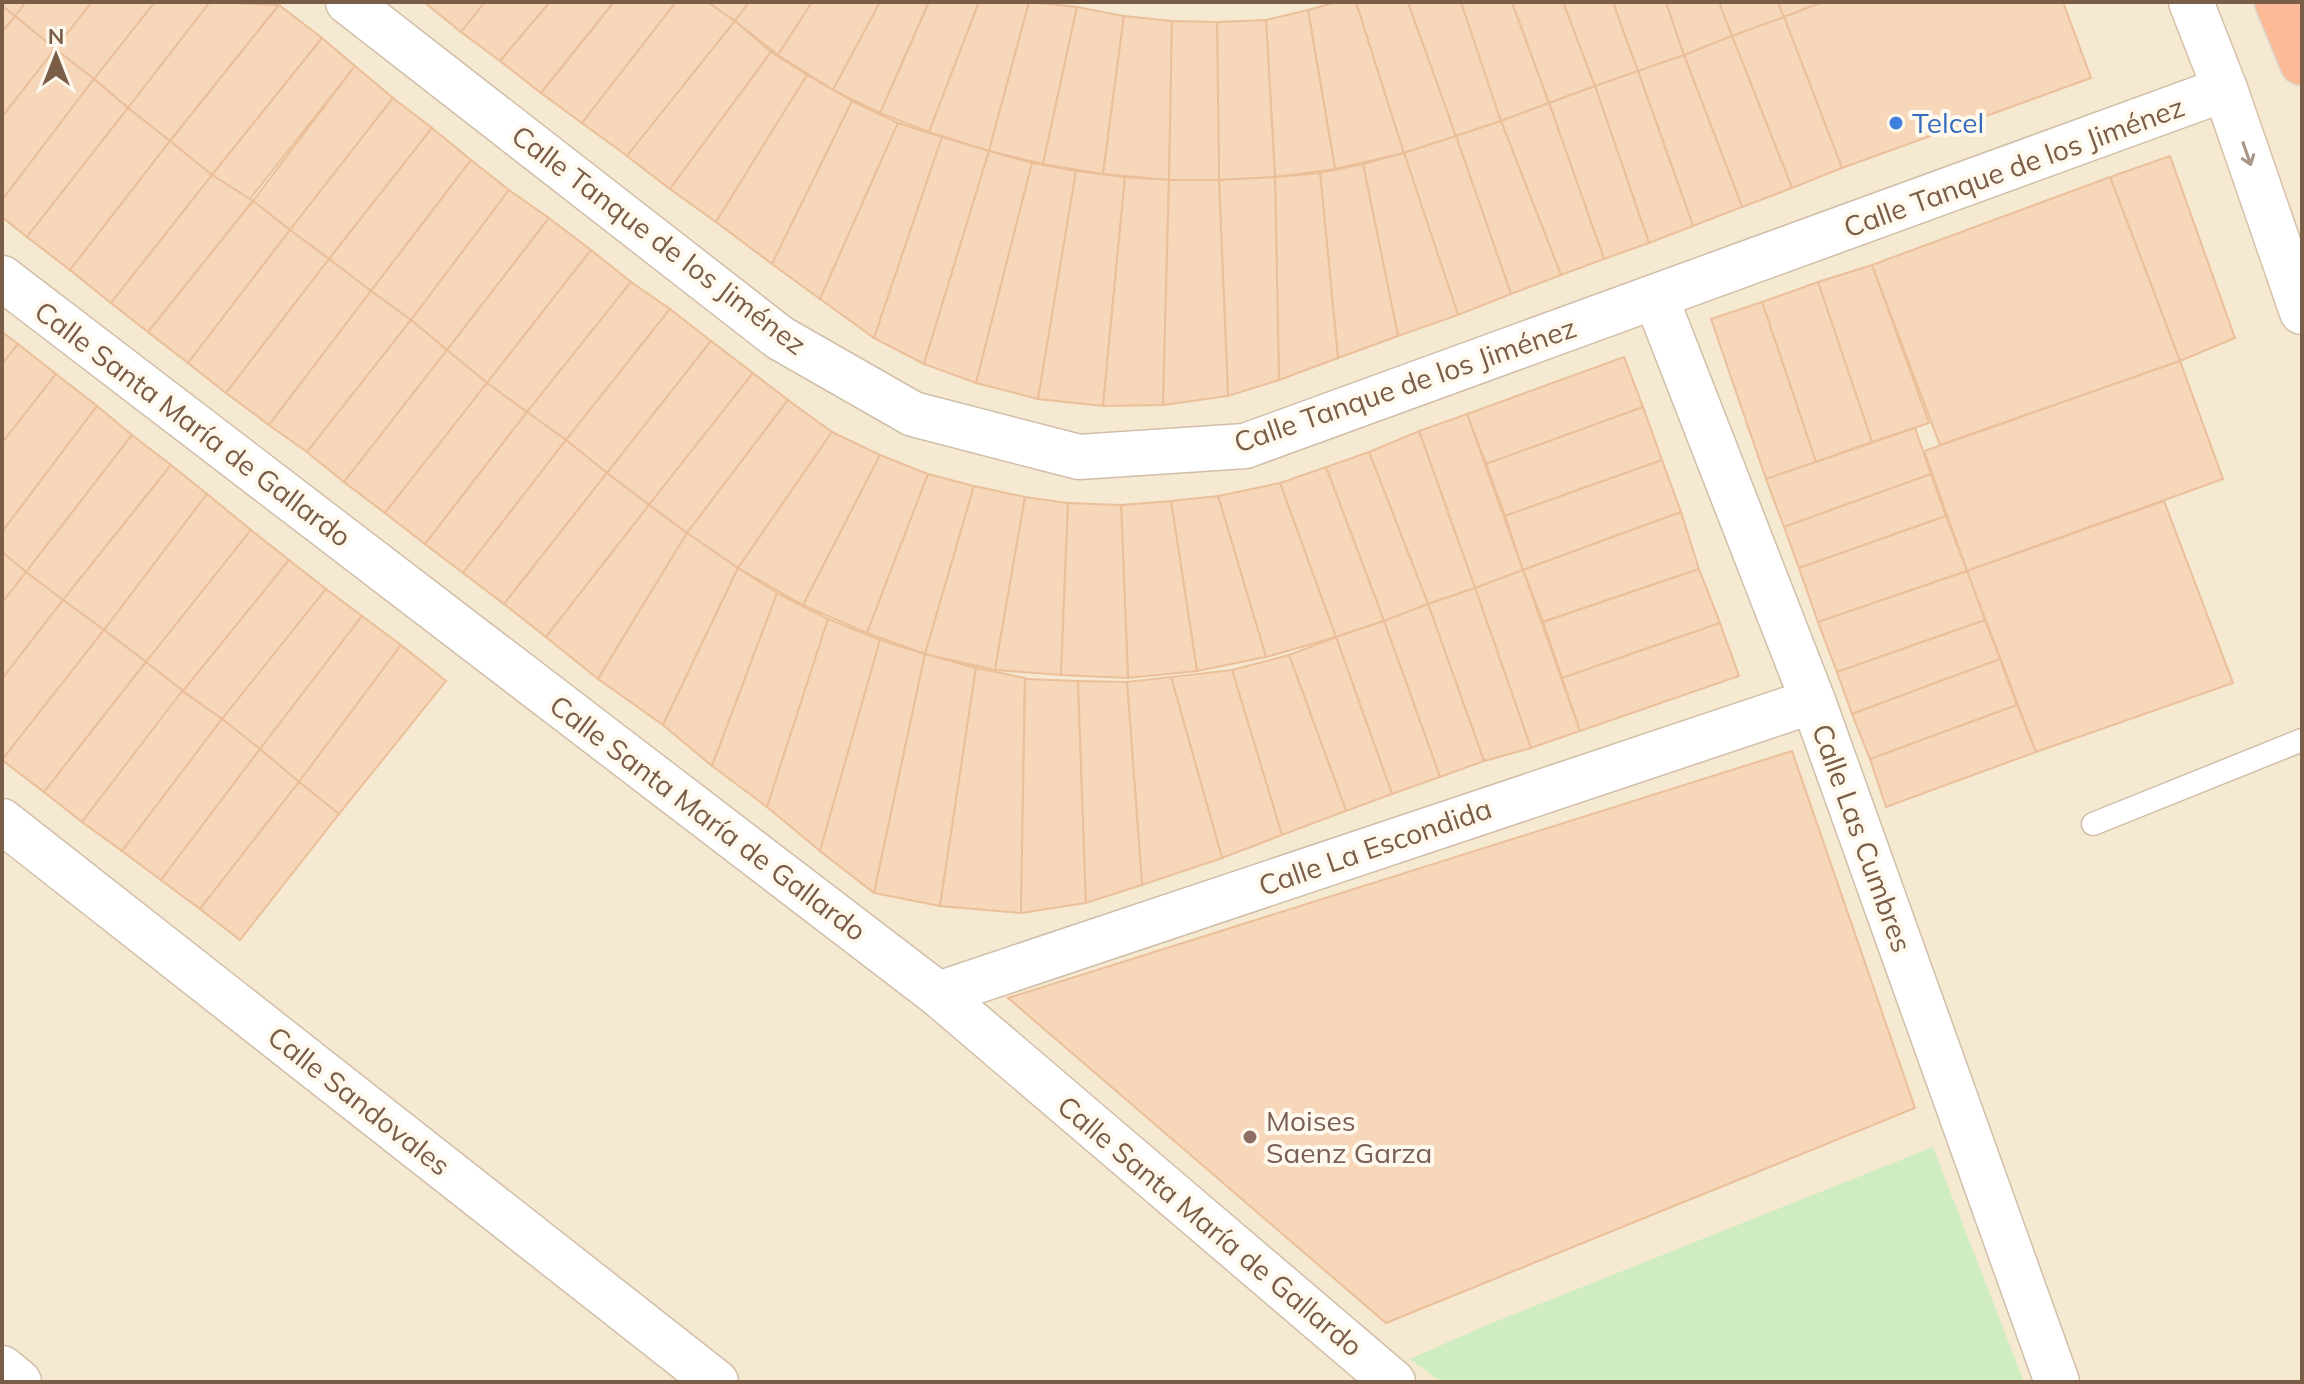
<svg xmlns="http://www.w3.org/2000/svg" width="2304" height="1384" viewBox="0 0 2304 1384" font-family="Mulish,sans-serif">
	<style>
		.residential { fill: #f6e9d2 }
		.green { fill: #d0edc2 }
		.building { fill: #f6d7ba; stroke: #eabf99; stroke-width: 2 }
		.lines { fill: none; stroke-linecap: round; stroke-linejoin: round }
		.lane-casing { stroke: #d1bea9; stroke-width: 25 }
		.street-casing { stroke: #d1bea9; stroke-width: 47 }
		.secondary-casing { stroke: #d7c1a9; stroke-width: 47 }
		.highway-casing { stroke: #dcd5cf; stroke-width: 47 }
		.lane { stroke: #fff; stroke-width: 22 }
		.street { stroke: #fff; stroke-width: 44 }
		.secondary { stroke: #fff; stroke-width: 44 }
		.highway { stroke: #fdba97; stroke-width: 44 }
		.oneway { stroke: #a99687 }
		.shop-dot { fill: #3f7fe0; stroke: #fff9ed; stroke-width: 3 }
		.education-dot { fill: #8d6e63; stroke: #fff9ed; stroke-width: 3 }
		.labels { text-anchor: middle; stroke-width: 8; stroke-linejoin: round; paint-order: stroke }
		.shop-label { font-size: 28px; fill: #366cbe; stroke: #fff9ed; text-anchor: start }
		.street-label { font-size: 28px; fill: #7a5d47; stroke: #fff9ed }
		.education-label { font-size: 28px; fill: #785e54; stroke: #fff9ed; text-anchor: start }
	</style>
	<rect width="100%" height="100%" fill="#fef6e5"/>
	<rect class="residential" x="2" y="2" width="2300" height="1380"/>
	<polygon class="green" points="1933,1147 2024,1382 1441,1382 1410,1359 1482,1327"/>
	<g class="building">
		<polygon points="2,2 26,2 15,16 2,6"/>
		<polygon points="26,2 92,2 55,49 15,16"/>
		<polygon points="92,2 155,2 94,79 55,49"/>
		<polygon points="155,2 210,2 128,108 94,79"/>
		<polygon points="210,2 279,5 170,141 128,108"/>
		<polygon points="424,2 485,2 461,32"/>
		<polygon points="485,2 550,2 500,61 461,32"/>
		<polygon points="550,2 614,2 541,93 500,61"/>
		<polygon points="614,2 676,2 582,123 541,93"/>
		<polygon points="676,2 708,2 735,21 627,156 582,123"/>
		<polygon points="708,2 749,2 735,21"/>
		<polygon points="749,2 812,2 778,55 735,21"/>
		<polygon points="812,2 880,2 833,90 778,55"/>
		<polygon points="880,2 929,2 880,113 833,90"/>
		<polygon points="929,2 979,2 929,132 880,113"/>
		<polygon points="979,2 1029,2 989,151 929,132"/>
		<polygon points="1029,2 1077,7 1043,164 989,151"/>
		<polygon points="1336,2 1356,2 1404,153 1335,169 1308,10"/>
		<polygon points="1356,2 1408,2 1456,136 1404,153"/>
		<polygon points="1408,2 1461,2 1501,121 1456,136"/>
		<polygon points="1461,2 1512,2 1549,103 1501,121"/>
		<polygon points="1512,2 1563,2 1595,86 1549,103"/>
		<polygon points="1563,2 1613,2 1638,71 1595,86"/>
		<polygon points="1613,2 1666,2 1684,55 1638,71"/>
		<polygon points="1666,2 1719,2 1732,36 1684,55"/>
		<polygon points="1719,2 1778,2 1784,17 1732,36"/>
		<polygon points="1778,2 1823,2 1784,17"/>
		<polygon points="1823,2 2063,2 2091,78 1842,168 1784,17"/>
		<polygon points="279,5 322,38 212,175 170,141"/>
		<polygon points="2,6 15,16 2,32"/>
		<polygon points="1077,7 1124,16 1103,174 1043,164"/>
		<polygon points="1308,10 1335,169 1275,177 1266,20"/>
		<polygon points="15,16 55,49 2,117 2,32"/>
		<polygon points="1124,16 1172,21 1169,180 1103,174"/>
		<polygon points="1784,17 1842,168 1792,188 1732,36"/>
		<polygon points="1266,20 1275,177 1219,180 1217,22"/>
		<polygon points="735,21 771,52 670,189 627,156"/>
		<polygon points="1172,21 1217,22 1219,180 1169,180"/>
		<polygon points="1732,36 1792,188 1742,207 1684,55"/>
		<polygon points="322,38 355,66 250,199 212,175"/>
		<polygon points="55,49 94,79 2,200 2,117"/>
		<polygon points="771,52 807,75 716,222 670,189"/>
		<polygon points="1684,55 1742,207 1693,226 1638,71"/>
		<polygon points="355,66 393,98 290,230 253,201"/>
		<polygon points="1638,71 1693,226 1649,243 1595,86"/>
		<polygon points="807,75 852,101 772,264 716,222"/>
		<polygon points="94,79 128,108 27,237 2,217 2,200"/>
		<polygon points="1595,86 1649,243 1604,259 1549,103"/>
		<polygon points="393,98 432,128 329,259 290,230"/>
		<polygon points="852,101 898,123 820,299 772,264"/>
		<polygon points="1549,103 1604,259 1561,275 1501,121"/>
		<polygon points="128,108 170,141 70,270 27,237"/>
		<polygon points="1501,121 1561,275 1511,294 1456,136"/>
		<polygon points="898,123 942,137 874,338 820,299"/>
		<polygon points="432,128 471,160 371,291 329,259"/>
		<polygon points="1456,136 1511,294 1458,315 1404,153"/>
		<polygon points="942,137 989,151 924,364 874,338"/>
		<polygon points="170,141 212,175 111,303 70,270"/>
		<polygon points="989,151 1032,163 976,383 924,364"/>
		<polygon points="1404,153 1458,315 1398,336 1363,164"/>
		<polygon points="2170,156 2235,338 2180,361 2110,177"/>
		<polygon points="471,160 509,190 411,320 371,291"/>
		<polygon points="1032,163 1076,171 1038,399 976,383"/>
		<polygon points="1363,164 1398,336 1338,358 1320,173"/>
		<polygon points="1076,171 1125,177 1103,406 1038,399"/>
		<polygon points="1320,173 1338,358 1279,380 1275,177"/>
		<polygon points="212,175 253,201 148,332 111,303"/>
		<polygon points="1125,177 1169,180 1163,405 1103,406"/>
		<polygon points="1275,177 1279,380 1228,396 1219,180"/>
		<polygon points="2110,177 2180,361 1940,445 1872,265"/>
		<polygon points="1169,180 1219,180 1228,396 1163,405"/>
		<polygon points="509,190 549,218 447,350 411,320"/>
		<polygon points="253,201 290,230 188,363 148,332"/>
		<polygon points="549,218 591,250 487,383 447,350"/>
		<polygon points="290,230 329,259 226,393 188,363"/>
		<polygon points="591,250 631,282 527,412 487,383"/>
		<polygon points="329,259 371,291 269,425 226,393"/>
		<polygon points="1872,265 1929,423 1872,442 1818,282"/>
		<polygon points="631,282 670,309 566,440 527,412"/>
		<polygon points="1818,282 1872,442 1816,462 1762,302"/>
		<polygon points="371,291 411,320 307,452 269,425"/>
		<polygon points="1762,302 1816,462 1766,479 1711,319"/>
		<polygon points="670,309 711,341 607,473 566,440"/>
		<polygon points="411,320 447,350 344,482 307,452"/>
		<polygon points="2,332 18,344 2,364"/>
		<polygon points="711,341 753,373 649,505 607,473"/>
		<polygon points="18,344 56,374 2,443 2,364"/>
		<polygon points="447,350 487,383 385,513 344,482"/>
		<polygon points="1624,357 1643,407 1486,464 1467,414"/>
		<polygon points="2180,361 2223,479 1967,571 1924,451"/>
		<polygon points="753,373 788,400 687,533 649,505"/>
		<polygon points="56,374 97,406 2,532 2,443"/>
		<polygon points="487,383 527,412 425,544 385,513"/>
		<polygon points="788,400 832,432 738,568 687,533"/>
		<polygon points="97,406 132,435 26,572 2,552 2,532"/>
		<polygon points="1643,407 1662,460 1505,516 1486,464"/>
		<polygon points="527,412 566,440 463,573 425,544"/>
		<polygon points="1467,414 1523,570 1475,588 1419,431"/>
		<polygon points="1915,428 1931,474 1784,527 1766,479"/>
		<polygon points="1419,431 1475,588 1428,604 1369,452"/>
		<polygon points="832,432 880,455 803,605 738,568"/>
		<polygon points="132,435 171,465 63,600 26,572"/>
		<polygon points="566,440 607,473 504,604 463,573"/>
		<polygon points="1369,452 1428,604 1384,621 1326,467"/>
		<polygon points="880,455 928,474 867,633 803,605"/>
		<polygon points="1662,460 1681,512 1523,570 1505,516"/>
		<polygon points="171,465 207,494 104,630 63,600"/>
		<polygon points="1326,467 1384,621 1336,637 1280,483"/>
		<polygon points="607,473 649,505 546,637 504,604"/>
		<polygon points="928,474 974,486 925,654 867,633"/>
		<polygon points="1931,474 1946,516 1799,568 1784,527"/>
		<polygon points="1280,483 1336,637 1266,657 1218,496"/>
		<polygon points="974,486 1025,497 995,670 925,654"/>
		<polygon points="207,494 251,530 146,662 104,630"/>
		<polygon points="1218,496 1266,657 1197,671 1171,501"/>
		<polygon points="1025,497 1068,503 1061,675 995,670"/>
		<polygon points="1171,501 1197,671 1128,678 1121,505"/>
		<polygon points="2164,501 2233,683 2036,752 1967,571"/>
		<polygon points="1068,503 1121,505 1128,678 1061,675"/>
		<polygon points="649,505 687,533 598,679 546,637"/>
		<polygon points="1681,512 1699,569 1543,622 1523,570"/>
		<polygon points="1946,516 1967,571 1818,622 1799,568"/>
		<polygon points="251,530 289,560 183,691 146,662"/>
		<polygon points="687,533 738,568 663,725 598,679"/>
		<polygon points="2,552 26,572 2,603"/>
		<polygon points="289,560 326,589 222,719 183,691"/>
		<polygon points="738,568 777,593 712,766 663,725"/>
		<polygon points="1699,569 1720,623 1562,678 1543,622"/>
		<polygon points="1523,570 1580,731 1531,748 1475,588"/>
		<polygon points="1967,571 1985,620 1837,672 1818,622"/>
		<polygon points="26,572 63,600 2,679 2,603"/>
		<polygon points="1475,588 1531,748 1484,761 1428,604"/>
		<polygon points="326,589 362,616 260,749 222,719"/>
		<polygon points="777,593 828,619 767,807 712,766"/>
		<polygon points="63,600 104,630 2,760 2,679"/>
		<polygon points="1428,604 1484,761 1440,777 1384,621"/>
		<polygon points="362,616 401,645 299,782 260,749"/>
		<polygon points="828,619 880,640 820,851 767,807"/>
		<polygon points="1985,620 2000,659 1852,714 1837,672"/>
		<polygon points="1384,621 1440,777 1392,794 1336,637"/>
		<polygon points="1720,623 1739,676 1580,731 1562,678"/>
		<polygon points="104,630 146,662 44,792 2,760"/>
		<polygon points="1336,637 1392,794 1346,811 1289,655"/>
		<polygon points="880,640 925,654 874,893 820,851"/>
		<polygon points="401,645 446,681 339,814 299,782"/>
		<polygon points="925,654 976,668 940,906 874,893"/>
		<polygon points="1289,655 1346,811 1282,835 1232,670"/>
		<polygon points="2000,659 2017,705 1870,759 1852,714"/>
		<polygon points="146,662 183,691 82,822 44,792"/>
		<polygon points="976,668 1025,678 1021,913 940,906"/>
		<polygon points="1232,670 1282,835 1222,858 1171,677"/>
		<polygon points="1171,677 1222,858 1142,885 1127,682"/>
		<polygon points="1025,679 1078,681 1086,903 1021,913"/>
		<polygon points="1078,681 1127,682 1142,885 1086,903"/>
		<polygon points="182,691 222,719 122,851 82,822"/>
		<polygon points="2017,705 2036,752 1886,807 1870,759"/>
		<polygon points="222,719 260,749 161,880 122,851"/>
		<polygon points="260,749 299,782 200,909 161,880"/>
		<polygon points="1792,751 1915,1108 1386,1323 1008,998"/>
		<polygon points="299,782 339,814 240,940 200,909"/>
	</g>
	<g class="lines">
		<defs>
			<polyline id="lane" points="2093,824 2302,740"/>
			<g id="street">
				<polyline points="348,2 780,338 913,414 1079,457 1245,446 2225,89"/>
				<polyline points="2,278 938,994 1393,1382"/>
				<polyline points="1656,298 1813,701 2057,1382"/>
				<polyline points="2,821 716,1382"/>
				<polyline points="938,994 1813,701"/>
				<polyline points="2,1368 19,1382"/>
			</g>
			<polyline id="secondary" points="2191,2 2225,89 2302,312"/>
			<polyline id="highway" points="2277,2 2302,63"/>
		</defs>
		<use href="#lane" class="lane-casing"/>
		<use href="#street" class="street-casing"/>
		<use href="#secondary" class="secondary-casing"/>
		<use href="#highway" class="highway-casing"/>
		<use href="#lane" class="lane"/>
		<use href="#street" class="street"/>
		<use href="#secondary" class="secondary"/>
		<use href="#highway" class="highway"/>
	</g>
	<defs><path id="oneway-shaft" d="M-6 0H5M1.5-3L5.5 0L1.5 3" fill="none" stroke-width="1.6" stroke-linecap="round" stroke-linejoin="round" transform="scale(2)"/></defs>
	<use class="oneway" href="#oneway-shaft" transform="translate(2247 154) rotate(71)"/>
	<circle class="shop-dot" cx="1896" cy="123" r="8"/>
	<circle class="education-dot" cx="1250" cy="1137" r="8"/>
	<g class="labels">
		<g class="shop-label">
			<text x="1912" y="133">Telcel</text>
		</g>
		<g class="street-label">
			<text transform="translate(2014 167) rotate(-20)" y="10">Calle Tanque de los Jiménez</text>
			<text transform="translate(659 240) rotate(37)" y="10">Calle Tanque de los Jiménez</text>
			<text transform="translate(1405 385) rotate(-19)" y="10">Calle Tanque de los Jiménez</text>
			<text transform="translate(193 424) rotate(37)" y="10">Calle Santa María de Gallardo</text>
			<text transform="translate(708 818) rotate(37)" y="10">Calle Santa María de Gallardo</text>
			<text transform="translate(1862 838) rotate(70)" y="10">Calle Las Cumbres</text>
			<text transform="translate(1375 847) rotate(-19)" y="10">Calle La Escondida</text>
			<text transform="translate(359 1101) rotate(38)" y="10">Calle Sandovales</text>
			<text transform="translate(1210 1226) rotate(40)" y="10">Calle Santa María de Gallardo</text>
		</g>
		<g class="education-label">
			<text x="1266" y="1131">Moises<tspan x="1266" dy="32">Saenz Garza</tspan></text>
		</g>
	</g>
	<rect width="2304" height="1384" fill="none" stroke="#7a5d47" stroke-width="8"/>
	<g transform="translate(56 56)" stroke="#fff9ed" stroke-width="6" paint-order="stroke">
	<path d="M0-6L14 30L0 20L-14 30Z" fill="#7a5d47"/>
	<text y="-12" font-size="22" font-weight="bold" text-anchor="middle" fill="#7a5d47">N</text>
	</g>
</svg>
